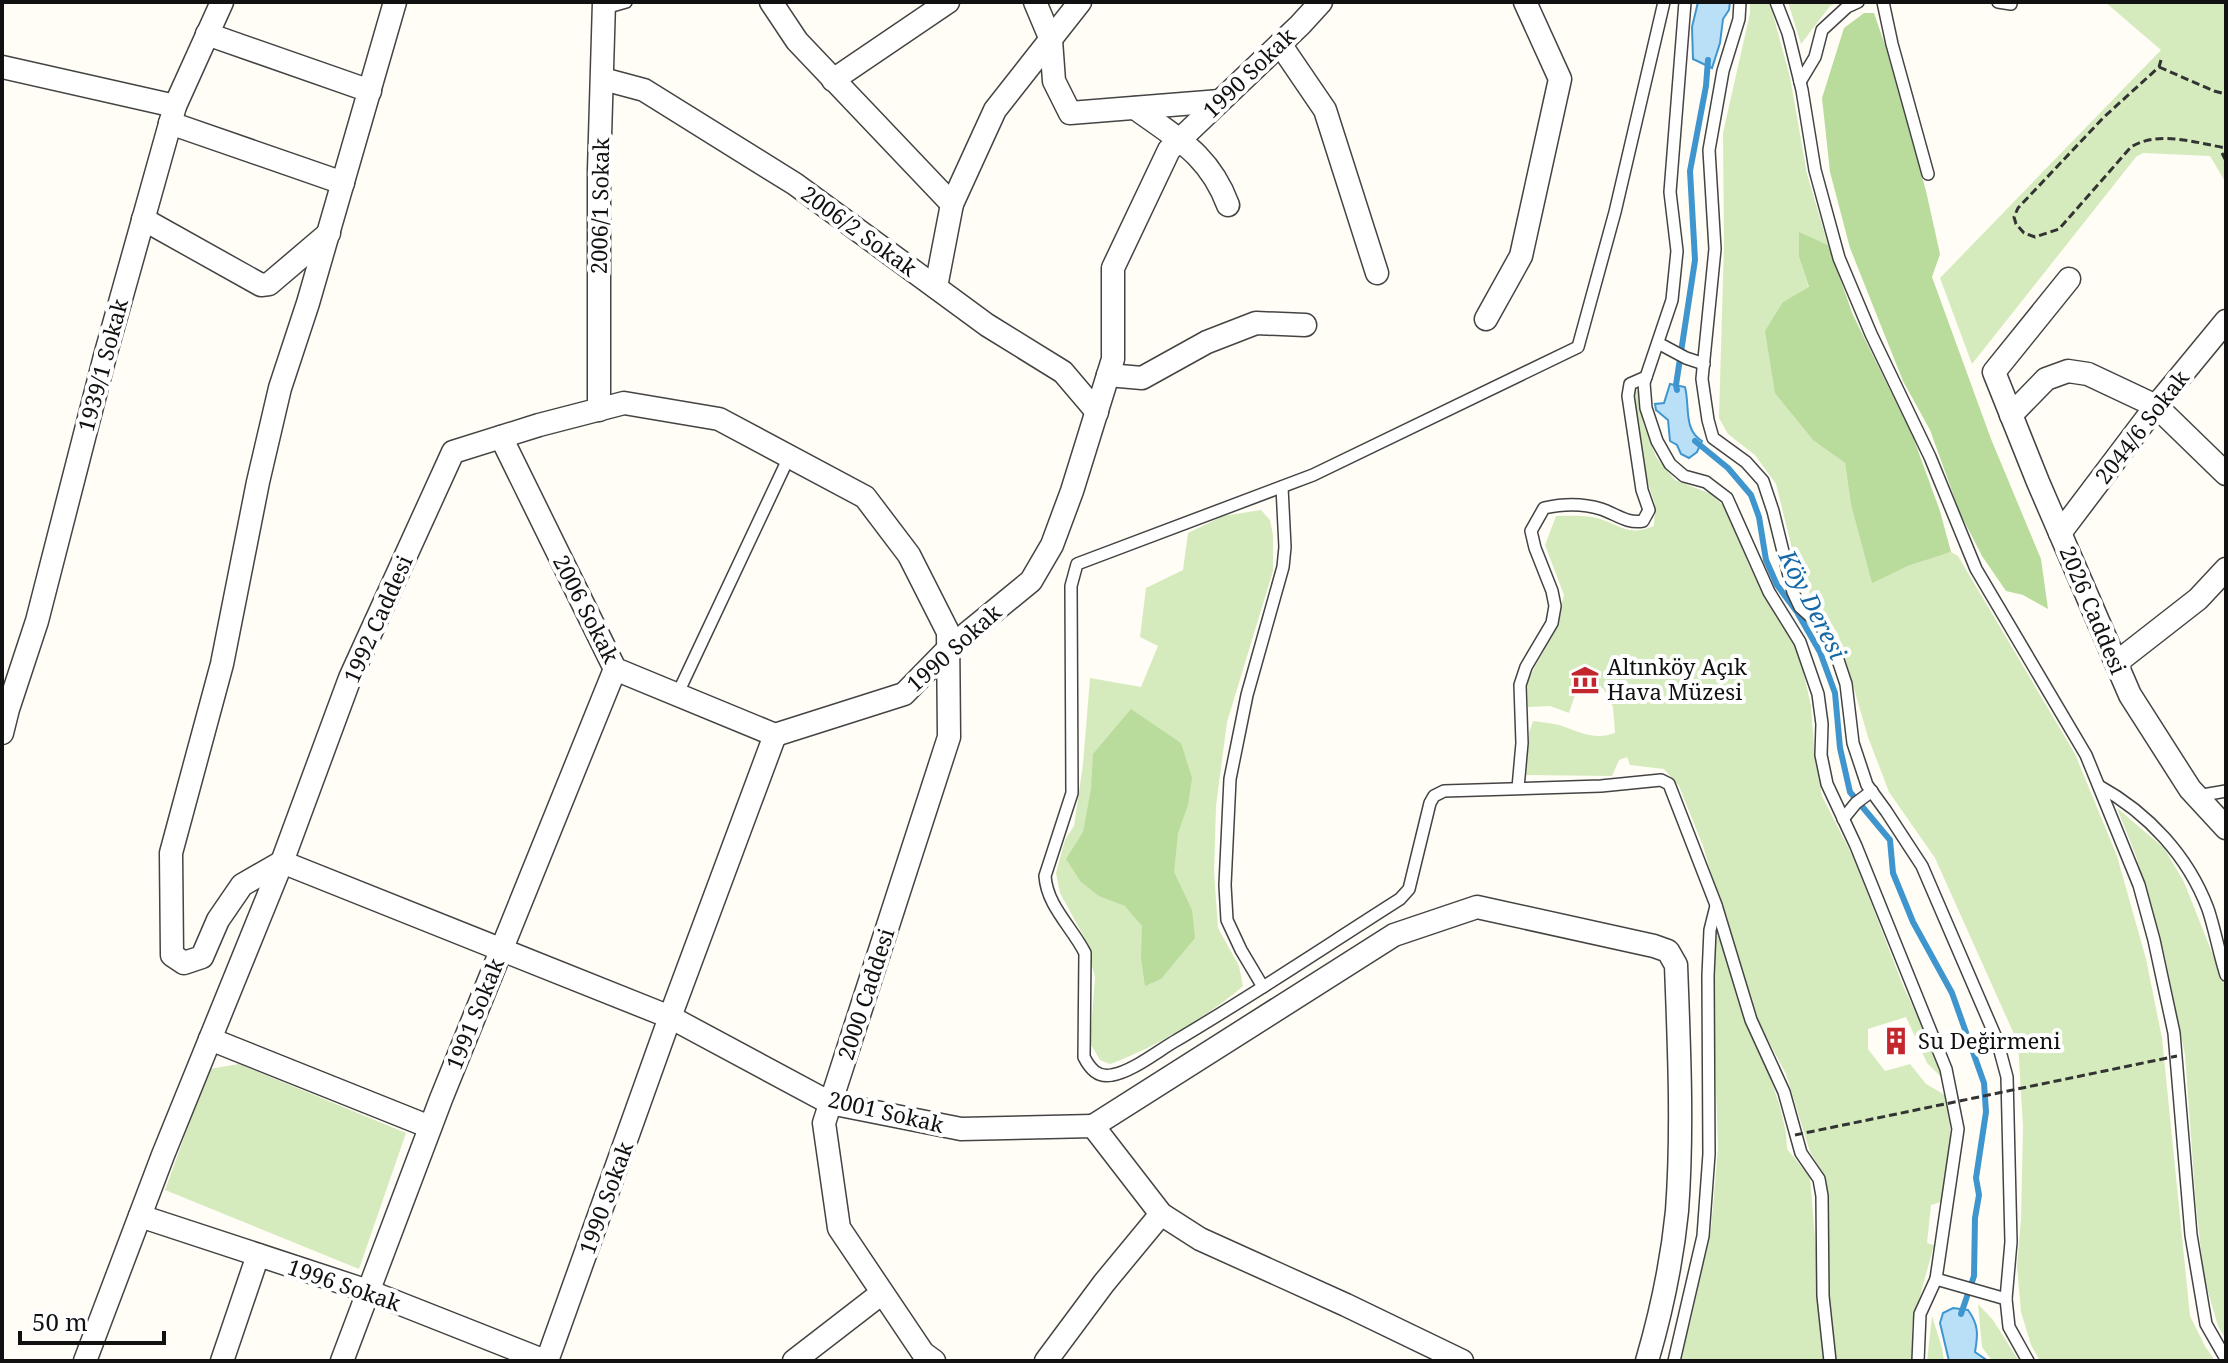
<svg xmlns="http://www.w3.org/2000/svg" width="2228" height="1363" viewBox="0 0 2228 1363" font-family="'Noto Serif',serif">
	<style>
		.green { fill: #d5ebbd }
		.forest { fill: #b9dc9c }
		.water { fill: #b9e0f7; stroke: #3f96cf; stroke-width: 2 }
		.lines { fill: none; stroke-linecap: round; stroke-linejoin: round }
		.stream { stroke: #3f96cf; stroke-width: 6 }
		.service-casing { stroke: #444; stroke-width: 14 }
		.minor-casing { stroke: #444; stroke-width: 25 }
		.path { stroke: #333; stroke-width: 3; stroke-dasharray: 8 4; stroke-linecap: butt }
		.service { stroke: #fff; stroke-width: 11 }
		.minor { stroke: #fff; stroke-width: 22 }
		.path-bridge { stroke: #333; stroke-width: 3; stroke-dasharray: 8 4; stroke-linecap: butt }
		.labels { text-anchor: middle; stroke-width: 8; stroke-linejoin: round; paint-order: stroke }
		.street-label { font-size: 22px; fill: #111; stroke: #fff }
		.poi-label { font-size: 22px; fill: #111; stroke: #fff; text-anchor: start }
		.water-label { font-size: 24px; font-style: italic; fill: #1768a6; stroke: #fff }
	</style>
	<rect width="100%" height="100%" fill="#fffdf5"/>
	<g class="green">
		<polygon points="1750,2 1768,2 1772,11 1790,77 1807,174 1828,245 1799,233 1799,257 1809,288 1783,302 1814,441 1845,463 1851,505 1872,582 1908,566 1951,552 1958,556 2075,754 2117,856 2146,959 2162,1038 2190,1316 2205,1346 2215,1361 2040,1361 2031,1345 2021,1312 2017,1266 2021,1220 2023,1127 2018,1043 1935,858 1889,792 1868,737 1838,634 1799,577 1776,484 1755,455 1728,434 1719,418 1724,245 1723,133 1750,13"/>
		<polygon points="1788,2 1838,2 1830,6 1801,44"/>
		<polygon points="2105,2 2226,2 2226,183 2210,156 2143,153 2136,157 1972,364 1940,278 2161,50"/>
		<path d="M 1635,388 L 1641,394 L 1643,423 L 1656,457 L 1675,480 L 1711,494 L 1726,508 L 1748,563 L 1769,604 L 1799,653 L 1811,706 L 1815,759 L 1822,796 L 1854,859 L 1904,988 L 1925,1032 L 1943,1079 L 1927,1063 L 1906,1017 L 1868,1029 L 1868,1049 L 1885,1071 L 1910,1064 L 1926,1084 L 1945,1095 C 1956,1131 1947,1166 1941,1202 L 1931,1205 L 1927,1243 L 1934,1245 L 1912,1325 L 1912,1361 L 1835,1361 L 1829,1304 L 1829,1218 L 1826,1178 L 1810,1152 L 1786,1074 L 1752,1010 L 1703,846 L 1679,786 L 1664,769 L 1630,765 L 1627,757 L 1619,760 L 1612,776 L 1526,775 L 1529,733 L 1533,721 C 1541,722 1551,723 1559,725 C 1578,731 1594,741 1615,733 L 1613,707 L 1603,688 L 1575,695 L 1569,713 L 1550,706 L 1528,707 L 1527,681 L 1555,631 L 1564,595 L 1545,545 L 1556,516 C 1569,516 1584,515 1597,518 C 1621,525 1627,537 1654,526 L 1655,504 L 1642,465 L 1633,404 Z"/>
		<path d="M 1261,510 L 1270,520 L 1273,535 L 1273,571 L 1227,722 L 1216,806 L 1214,872 L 1218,928 L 1239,966 L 1243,986 C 1210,1015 1152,1049 1110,1064 L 1100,1060 L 1090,1043 L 1095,977 L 1084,937 L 1060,893 L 1056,873 L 1065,840 L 1074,826 L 1083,764 L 1090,678 L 1141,687 L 1158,646 L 1140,637 L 1146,588 L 1183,570 L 1188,533 L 1223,516 Z"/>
		<polygon points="2117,808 2164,848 2184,882 2226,988 2226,1339 2218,1326 2204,1278 2196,1205 2185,1055 2164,952 2136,856"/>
		<polygon points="1717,927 1739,1004 1768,1071 1780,1107 1786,1132 1787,1149 1810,1177 1825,1361 1679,1361 1691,1320 1711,1230 1718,1148 1712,959"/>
		<polygon points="239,1064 406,1133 359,1269 165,1190 209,1069"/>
		<polygon points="1978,1304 1993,1320 2019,1361 1992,1361 1982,1347"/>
		<polygon points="1932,1316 1942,1348 1944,1361 1927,1361"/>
	</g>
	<g class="forest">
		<polygon points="1864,13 1874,13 1886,48 1926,191 1940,254 1932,277 1991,439 2041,559 2048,609 2023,595 2006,591 1982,556 1960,513 1930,430 1903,381 1850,248 1830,172 1822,98 1844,28"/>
		<polygon points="1799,232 1828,245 1853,315 1913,437 1940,511 1951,552 1908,566 1872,583 1851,505 1845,463 1814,441 1775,393 1765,331 1783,302 1809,287 1799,257"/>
		<polygon points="1131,709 1181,743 1192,778 1188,805 1178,833 1174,872 1192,910 1195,938 1161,979 1145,986 1141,958 1142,926 1125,906 1099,896 1081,882 1066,859 1083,832 1091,789 1093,754"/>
	</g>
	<g class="water">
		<polygon points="1698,2 1730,2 1729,10 1723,19 1720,43 1712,68 1693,59 1692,27"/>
		<path d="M 1670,384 L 1685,387 C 1690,405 1683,430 1702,441 L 1697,452 L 1689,458 L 1681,454 L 1677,445 L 1670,441 L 1668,420 L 1656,410 L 1655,404 L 1664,403 Z"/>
		<path d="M 1953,1308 L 1968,1310 C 1979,1325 1978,1335 1975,1352 L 1988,1361 L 1949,1361 L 1940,1323 L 1943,1313 Z"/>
	</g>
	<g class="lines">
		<g class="stream">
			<polyline points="1677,390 1676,385 1695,260 1690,171 1706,86 1708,60"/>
			<polyline points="1695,441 1728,468 1751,495 1759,517 1766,560 1777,585 1797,612 1820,652 1835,693 1840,748 1850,792 1890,840 1893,873 1913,922 1952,993 1984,1083 1986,1112 1976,1178 1979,1195 1975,1218 1974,1276 1961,1314"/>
		</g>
		<defs>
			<g id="service">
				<path d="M 1664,2 L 1615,212 L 1578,347 L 1313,475 L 1077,564 L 1071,586 L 1072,793 L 1045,876 C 1047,906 1072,927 1085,953 L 1084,1057 C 1090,1069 1098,1078 1112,1075 C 1132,1072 1159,1050 1177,1040 C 1253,995 1326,946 1400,899 L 1409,889 L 1430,803 L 1434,796 L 1444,791 L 1601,786 L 1661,780 L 1669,784 L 1716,905 L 1751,1020 L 1784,1092 L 1801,1153 L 1819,1179 L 1822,1196 L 1823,1296 L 1830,1361"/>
				<polyline points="1685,2 1670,192 1677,251 1672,300 1644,383 1646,408 1657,441 1670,464 1684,476 1706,482 1727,498 1769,592 1800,642 1818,694 1822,724 1821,755 1827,784 1856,846 1946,1069 1958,1129 1936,1279 1920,1314 1918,1361"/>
				<polyline points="1740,2 1739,19 1723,71 1709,150 1715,249 1702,379 1708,420 1713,438 1746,462 1763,481 1773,511 1793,592 1800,607 1821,626 1836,654 1846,684 1853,743 1867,785 1886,811 1922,866 1997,1040 2007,1077 2011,1242 2006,1299 2009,1327 2028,1361"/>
				<polyline points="1776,2 1788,33 1802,90 1815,170 1839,258 1871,334 1930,457 1976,569 2086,755 2139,885 2154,940 2174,1033 2191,1235 2206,1324 2226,1359"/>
				<polyline points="1883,2 1892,44 1928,174"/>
				<polyline points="1998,2 2011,4"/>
				<polyline points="605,8 626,2"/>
				<polyline points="1800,82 1815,57 1822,30 1847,7 1858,2"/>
				<polyline points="1658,343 1686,358 1704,364"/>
				<polyline points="677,695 789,457"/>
				<path d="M 2099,786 C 2148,813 2188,856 2208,909 C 2215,930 2219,953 2226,975"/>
				<path d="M 1518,788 L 1522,743 L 1520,685 L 1526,667 L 1552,623 L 1555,606 L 1552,591 L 1535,548 L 1531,531 L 1544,508 C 1562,504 1582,503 1601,509 C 1616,514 1627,524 1643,521 L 1649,510 L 1642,490 L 1628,396 L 1630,384 L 1646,377"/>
				<polyline points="2197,796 2226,791"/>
				<polyline points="1843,819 1856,803 1872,791"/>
				<polyline points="1263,987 1241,950 1227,920 1225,885 1230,779 1247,695 1283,567 1285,547 1282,487"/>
				<polyline points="1936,1279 2006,1299"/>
				<polyline points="1674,1361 1703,1236 1709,1154 1708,976 1710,930 1716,906"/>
			</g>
			<g id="minor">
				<polyline points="395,2 308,303 280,388 258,482 222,664 171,853 172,955 184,963 202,957 218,920 242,885 282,862 670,1017 830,1103 961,1129 1093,1126 1161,1214 1200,1239 1346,1305 1462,1361"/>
				<polyline points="771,2 797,41 952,204"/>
				<polyline points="1035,2 1051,40 1054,81 1070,113 1220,101"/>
				<polyline points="207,34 370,91"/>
				<polyline points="1280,44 1325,110 1377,273"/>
				<polyline points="2,67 175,106"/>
				<polyline points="603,79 644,90 795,184 987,325 1063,372 1097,412"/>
				<polyline points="833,80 948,2"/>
				<path d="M 1135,108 C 1176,138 1209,154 1228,205"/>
				<polyline points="170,123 343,183"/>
				<polyline points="143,219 261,285 269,284 329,233"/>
				<polyline points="2069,279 1994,372 2038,482 2130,695 2190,789 2226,828"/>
				<polyline points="936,287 952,204 995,110 1080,2"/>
				<polyline points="1486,319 1521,256 1560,79 1525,2"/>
				<polyline points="1108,375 1142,378 1207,342 1256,323 1305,325"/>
				<polyline points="599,410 599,170 604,2"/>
				<polyline points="2011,415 2046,379 2068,371 2088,374 2156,406 2226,474"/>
				<polyline points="501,437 615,669 775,735"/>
				<polyline points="2060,533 2156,406 2226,321"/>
				<polyline points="2116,663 2198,599 2226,569"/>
				<polyline points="2,733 8,709 37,621 105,356 175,106 222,2"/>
				<polyline points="775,735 904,694 948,649 1031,581 1052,545 1072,491 1113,359 1113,268 1169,150 1300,25 1321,2"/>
				<polyline points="210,1039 430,1127"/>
				<path d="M 1093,1126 L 1394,935 L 1477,907 L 1654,946 L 1668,951 L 1676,965 C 1679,1046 1683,1129 1677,1211 C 1672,1261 1661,1313 1647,1361"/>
				<polyline points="140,1216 368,1291 545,1361"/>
				<polyline points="85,1361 163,1155 282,862 350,678 453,452 539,425 624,403 719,419 865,497 909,555 948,632 949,737 824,1123 839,1228 923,1353 934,1361"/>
				<polyline points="222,1361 258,1255"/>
				<polyline points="342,1361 441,1099 615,669"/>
				<polyline points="547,1361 670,1017 775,735"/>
				<polyline points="794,1361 882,1293"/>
				<polyline points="1046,1361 1104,1283 1161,1214"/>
			</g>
		</defs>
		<use href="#service" class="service-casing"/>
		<use href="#minor" class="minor-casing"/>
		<g class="path">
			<path d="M 2161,60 L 2159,67 L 2104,117 L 2018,208 L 2014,217 L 2016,224 L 2024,233 L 2035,237 L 2059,229 L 2131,147 C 2158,130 2197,143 2226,148"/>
			<polyline points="2159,67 2214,91 2226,94"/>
			<polyline points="2222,153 2226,161"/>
		</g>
		<use href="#service" class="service"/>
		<use href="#minor" class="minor"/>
		<polyline class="path-bridge" points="1795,1135 2177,1056"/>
	</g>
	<defs>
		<symbol id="museum-bare" viewBox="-9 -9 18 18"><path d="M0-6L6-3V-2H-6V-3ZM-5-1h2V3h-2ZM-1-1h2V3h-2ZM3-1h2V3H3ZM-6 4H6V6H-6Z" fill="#c4262e" stroke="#fff" stroke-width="2.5" paint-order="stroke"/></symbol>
		<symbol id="building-bare" viewBox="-9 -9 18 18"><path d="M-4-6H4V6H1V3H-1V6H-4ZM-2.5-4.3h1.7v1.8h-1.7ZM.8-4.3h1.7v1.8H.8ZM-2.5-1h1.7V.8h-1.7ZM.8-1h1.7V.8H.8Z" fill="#c4262e" stroke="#fff" stroke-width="2.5" paint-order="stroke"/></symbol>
	</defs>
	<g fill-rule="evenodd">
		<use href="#museum-bare" x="1565" y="660" width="40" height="40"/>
		<use href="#building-bare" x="1876" y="1021" width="40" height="40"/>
	</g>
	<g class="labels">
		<g class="street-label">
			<text transform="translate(1249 73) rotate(-44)" y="8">1990 Sokak</text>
			<text transform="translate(600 206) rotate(-89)" y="8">2006/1 Sokak</text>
			<text transform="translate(859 231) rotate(36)" y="8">2006/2 Sokak</text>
			<text transform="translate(103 365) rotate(-75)" y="8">1939/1 Sokak</text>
			<text transform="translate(2142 427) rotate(-52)" y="8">2044/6 Sokak</text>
			<text transform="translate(586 609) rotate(63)" y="8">2006 Sokak</text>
			<text transform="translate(2093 610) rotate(67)" y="8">2026 Caddesi</text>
			<text transform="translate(378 619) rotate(-66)" y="8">1992 Caddesi</text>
			<text transform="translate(954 648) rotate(-42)" y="8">1990 Sokak</text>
			<text transform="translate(866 994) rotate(-72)" y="8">2000 Caddesi</text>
			<text transform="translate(475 1014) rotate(-68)" y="8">1991 Sokak</text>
			<text transform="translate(886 1112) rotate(13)" y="8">2001 Sokak</text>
			<text transform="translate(606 1198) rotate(-70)" y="8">1990 Sokak</text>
			<text transform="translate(344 1285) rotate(19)" y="8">1996 Sokak</text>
		</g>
		<g class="poi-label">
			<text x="1607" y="675">Altınköy Açık<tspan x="1607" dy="25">Hava Müzesi</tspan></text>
			<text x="1918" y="1049">Su Değirmeni</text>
		</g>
		<g class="water-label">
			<text transform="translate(1812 605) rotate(63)" y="8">Köy Deresi</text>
		</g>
	</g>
	<rect width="2228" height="1363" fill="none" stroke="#111111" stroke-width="8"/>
	<path d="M20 1331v12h144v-12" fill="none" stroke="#111111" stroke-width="4"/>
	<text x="32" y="1331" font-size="24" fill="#111111" stroke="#ffffff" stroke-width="6" paint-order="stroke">50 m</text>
</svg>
